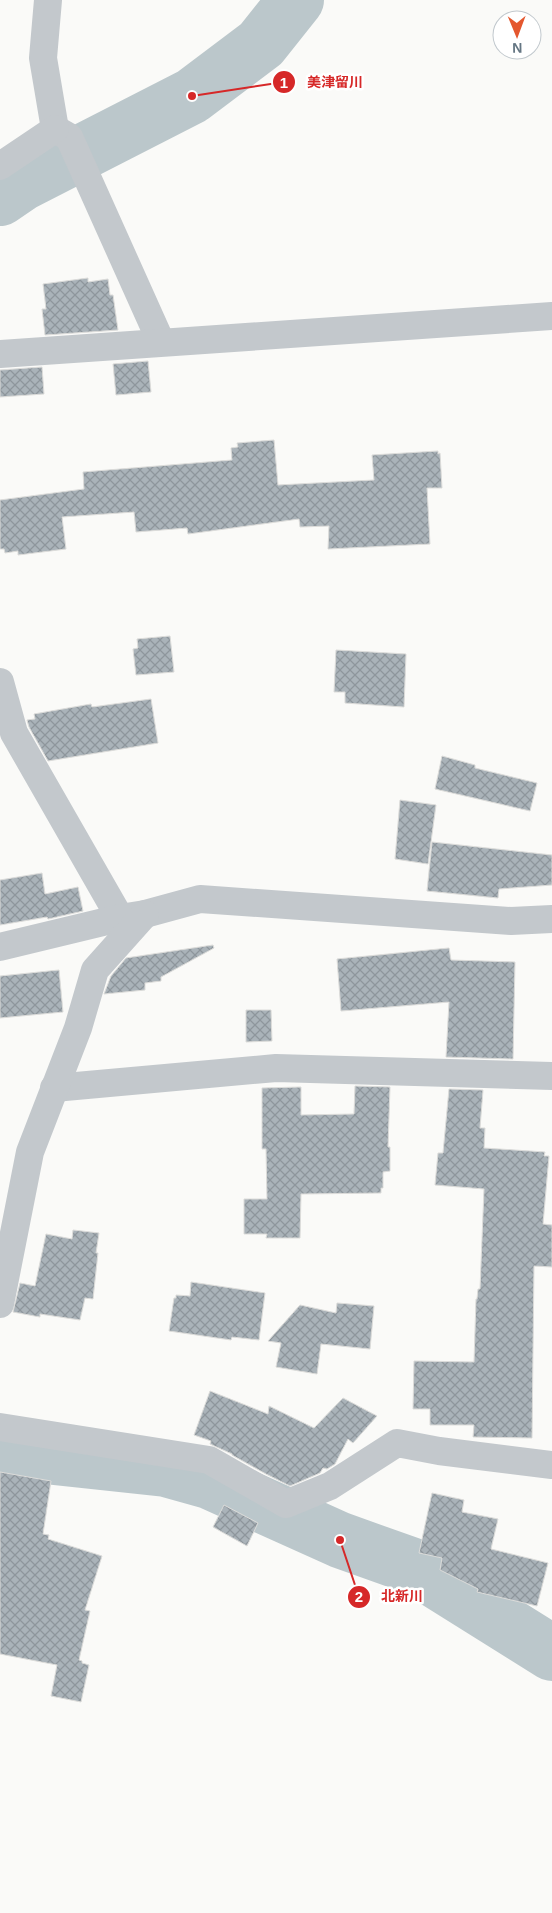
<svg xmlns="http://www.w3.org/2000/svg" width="552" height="1913" viewBox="0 0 552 1913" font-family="Helvetica,'Noto Sans JP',sans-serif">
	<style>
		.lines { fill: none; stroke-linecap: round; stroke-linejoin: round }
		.river { stroke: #bbc7cb; stroke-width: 56 }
		.building { fill: url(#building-cross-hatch); stroke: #dcdcda }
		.street { stroke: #c3c8cc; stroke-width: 28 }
		.leader { fill: none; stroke: #d62828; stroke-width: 2 }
		.callout-dot { fill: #d62828; stroke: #fff; stroke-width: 2 }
		.mark-label { font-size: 15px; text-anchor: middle; font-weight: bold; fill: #fff }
		.callout-label { font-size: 14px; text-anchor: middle; font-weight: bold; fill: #d62828; stroke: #fff; stroke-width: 5; stroke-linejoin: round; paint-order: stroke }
	</style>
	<defs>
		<pattern id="building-cross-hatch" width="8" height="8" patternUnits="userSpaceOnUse" patternTransform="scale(1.25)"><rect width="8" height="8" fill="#aab3b9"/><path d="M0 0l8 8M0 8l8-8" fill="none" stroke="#8e969c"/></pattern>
	</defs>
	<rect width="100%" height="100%" fill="#fafaf8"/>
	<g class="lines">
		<g class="river">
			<polyline points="0,198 22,183 192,96 261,44 296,0"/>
			<polyline points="0,1451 166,1469 209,1481 340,1540 413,1566 552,1653"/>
		</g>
	</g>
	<g class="building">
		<polygon points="88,278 88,282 108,279 110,295 113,295 118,330 45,335 42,309 46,309 43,284"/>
		<polygon points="148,361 151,392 116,395 113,364"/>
		<polygon points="42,367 44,394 0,397 0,370"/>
		<polygon points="274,440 278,485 374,480 372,455 438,451 438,454 440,453 442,488 427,488 430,544 328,549 329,526 300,527 299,519 188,534 187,528 136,532 134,512 62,517 66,549 18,555 18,551 5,553 4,549 0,549 0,500 84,489 83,472 232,460 231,448 238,447 237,443"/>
		<polygon points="170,636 174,672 136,675 133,649 138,648 137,639"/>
		<polygon points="336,650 406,654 404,707 345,703 345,692 334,692"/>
		<polygon points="151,699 158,743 48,761 29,727 27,720 35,719 34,714 91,704 92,707"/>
		<polygon points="442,756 475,765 475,768 537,783 530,811 435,789"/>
		<polygon points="400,800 436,805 428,864 395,859"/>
		<polygon points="432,842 552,855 552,885 499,889 498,898 427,891"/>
		<polygon points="42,873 45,894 78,887 83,911 48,919 47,917 0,925 0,880"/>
		<polygon points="213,945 214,948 161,977 161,981 145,983 145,990 104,994 111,976 126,958"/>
		<polygon points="449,948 451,960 515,962 513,1059 446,1057 449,1002 341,1011 337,959"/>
		<polygon points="59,970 63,1012 0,1018 0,976"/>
		<polygon points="246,1010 271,1010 272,1041 246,1042"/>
		<polygon points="355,1086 390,1087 388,1147 390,1147 390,1171 383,1172 383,1188 381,1188 381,1193 301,1194 300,1238 266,1238 267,1234 244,1234 244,1199 267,1199 266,1149 262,1149 262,1088 301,1087 301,1115 354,1114"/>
		<polygon points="449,1089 483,1090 480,1128 485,1128 484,1148 545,1152 544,1156 549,1156 543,1224 552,1225 552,1267 534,1266 532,1438 473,1437 474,1425 430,1425 430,1409 413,1409 414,1361 474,1362 476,1299 477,1299 478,1289 480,1289 484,1189 435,1185 438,1153 443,1153"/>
		<polygon points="73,1230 99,1233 96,1253 98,1253 93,1299 85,1298 80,1320 40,1314 40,1317 13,1312 20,1283 35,1286 46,1234 72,1239"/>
		<polygon points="191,1282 265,1293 259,1340 232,1337 231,1340 169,1331 174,1298 176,1298 176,1295 190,1296"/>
		<polygon points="337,1303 374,1306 370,1349 321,1344 317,1374 276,1367 281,1343 268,1341 300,1305 336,1313"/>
		<polygon points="210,1391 268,1414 269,1406 314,1428 343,1398 377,1416 353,1443 348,1439 335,1464 327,1469 323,1468 320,1473 290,1486 266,1474 232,1455 232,1454 210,1444 211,1441 194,1435"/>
		<polygon points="0,1472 51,1481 43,1534 49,1535 48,1539 102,1556 85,1610 90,1611 79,1660 82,1661 82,1663 89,1665 81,1702 51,1696 57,1665 0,1654"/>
		<polygon points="432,1493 464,1500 462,1512 498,1519 491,1549 548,1563 537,1606 477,1592 478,1589 440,1570 442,1558 419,1553"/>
		<polygon points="224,1505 258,1523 247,1546 213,1527"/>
	</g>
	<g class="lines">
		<g class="street">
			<polyline points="48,0 43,58 55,129"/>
			<polyline points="55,129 69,137 161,342"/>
			<polyline points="0,166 55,129"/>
			<polyline points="0,354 552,316"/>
			<polyline points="0,682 14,733 120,918"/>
			<polyline points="0,947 120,918 145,914 200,899 511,921 552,919"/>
			<polyline points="54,1088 276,1068 552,1076"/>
			<polyline points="0,1304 30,1152 78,1028 95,970 145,914"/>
			<polyline points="0,1427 209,1460 286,1504 330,1486 397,1443 439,1451 552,1465"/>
		</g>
	</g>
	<path class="leader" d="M192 96L284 82M340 1540L359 1597"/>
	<g class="callout-dot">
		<circle cx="192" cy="96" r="5"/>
		<circle cx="340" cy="1540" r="5"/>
		<circle cx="284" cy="82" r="12"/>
		<circle cx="359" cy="1597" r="12"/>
	</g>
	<g class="mark-label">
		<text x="284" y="88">1</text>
		<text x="359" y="1602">2</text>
	</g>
	<g class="callout-label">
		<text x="335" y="87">美津留川</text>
		<text x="402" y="1601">北新川</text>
	</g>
	<g transform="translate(517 35) rotate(179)"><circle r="24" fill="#ffffff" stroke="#c1c8cd"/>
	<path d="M0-4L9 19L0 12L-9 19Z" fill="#e4572e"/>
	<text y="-8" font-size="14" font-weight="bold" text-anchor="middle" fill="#657683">N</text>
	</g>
</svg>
